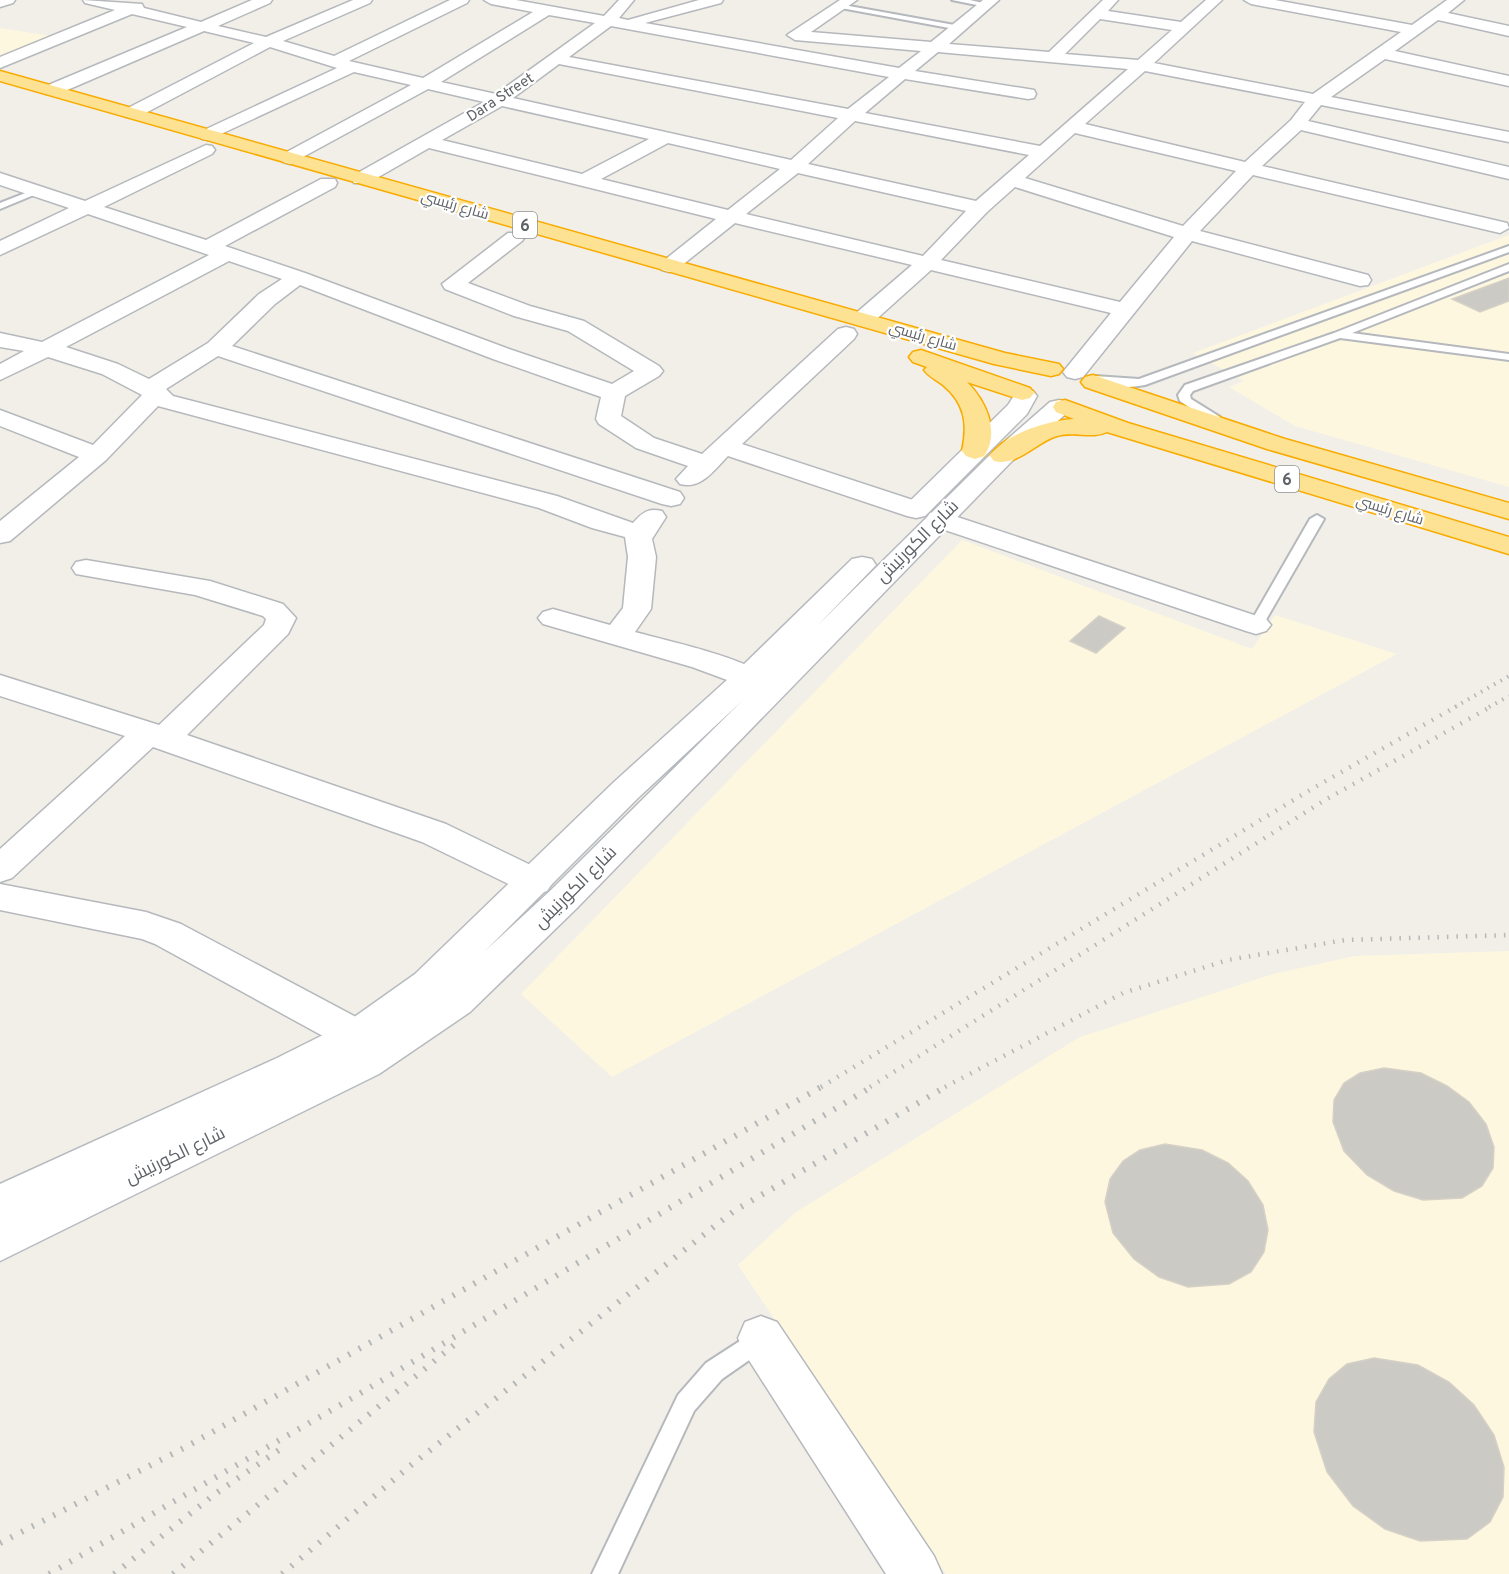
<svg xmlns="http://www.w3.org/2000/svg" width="1509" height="1574" viewBox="0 0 1509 1574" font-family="Overpass,Cairo,sans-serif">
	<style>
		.commercial { fill: #fef7e0 }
		.building { fill: #cccac5; stroke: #d6d1c6; stroke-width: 1.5 }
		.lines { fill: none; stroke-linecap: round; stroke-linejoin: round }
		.lane-casing { stroke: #b5b8bc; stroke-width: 4 }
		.street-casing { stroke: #b5b8bc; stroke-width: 3 }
		.secondary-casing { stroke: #b6babf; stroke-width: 3 }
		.highway-casing { stroke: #f9ab00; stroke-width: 3 }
		.lane { fill: #fff; fill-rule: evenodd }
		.street { fill: #fff; fill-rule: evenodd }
		.secondary { fill: #fff; fill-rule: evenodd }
		.highway { fill: #fde293; fill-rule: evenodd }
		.rail-far2 { stroke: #b6b7b8; stroke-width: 4; stroke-dasharray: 1.5 6; stroke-linecap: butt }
		.rail-far1 { stroke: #b6b7b8; stroke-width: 4.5; stroke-dasharray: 1.5 8; stroke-linecap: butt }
		.rail { stroke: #b6b7b8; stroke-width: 6; stroke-dasharray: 2 10; stroke-linecap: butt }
		.labels { text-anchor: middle; stroke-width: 4.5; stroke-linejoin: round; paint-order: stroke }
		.far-street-label { font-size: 15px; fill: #5f6368; stroke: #fff }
		.shield { fill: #fff; stroke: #8f9295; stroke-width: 1.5 }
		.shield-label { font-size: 16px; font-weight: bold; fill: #5f6368 }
		.street-label { font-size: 18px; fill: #5f6368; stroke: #fff }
	</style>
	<rect width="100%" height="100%" fill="#f1efe8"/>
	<g class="commercial">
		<polygon points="0,28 57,37 0,60"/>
		<polygon points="1509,235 1509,487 1295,426 1229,387 1244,381 1193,353"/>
		<polygon points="962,540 1252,649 1275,615 1397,654 612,1077 521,994"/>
		<polygon points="1509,951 1509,1574 946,1574 738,1265 796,1212 1080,1037 1273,974 1355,956"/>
	</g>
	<g class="building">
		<polygon points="1509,278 1509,301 1480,312 1452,299"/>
		<polygon points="1099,616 1125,628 1096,653 1070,641"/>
		<polygon points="1384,1068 1421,1073 1447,1086 1469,1102 1486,1124 1494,1147 1493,1168 1482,1186 1462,1198 1423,1200 1394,1191 1367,1175 1344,1151 1333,1122 1334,1100 1344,1083 1360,1073"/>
		<polygon points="1165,1144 1202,1150 1228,1163 1248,1181 1263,1205 1268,1230 1264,1252 1251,1272 1229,1284 1188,1287 1159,1277 1134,1259 1113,1233 1105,1202 1110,1179 1123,1161 1140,1150"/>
		<polygon points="1374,1358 1418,1365 1449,1382 1474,1405 1494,1435 1504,1467 1503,1497 1490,1522 1467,1539 1420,1541 1385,1529 1353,1506 1327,1472 1314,1432 1316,1402 1329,1379 1347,1364"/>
	</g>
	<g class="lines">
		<defs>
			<g id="lane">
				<polygon points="952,0 970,0 991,5 987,7"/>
				<polygon points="838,4 960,26 964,28 960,30 841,8"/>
				<polygon points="33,190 41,192 0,209 0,203"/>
				<path d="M 1509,246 L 1509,252 L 1145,385 C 1130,388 1101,389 1089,380 L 1095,376 L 1139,379 Z"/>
				<polygon points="1509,264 1509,271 1352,333 1509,354 1509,360 1340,338 1193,391 1190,395 1191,399 1220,417 1220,423 1212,423 1180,401 1178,395 1185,385 1334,333"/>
				<polygon points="1317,515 1324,519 1263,625 1261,628 1251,628 1249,625 1310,519"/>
				<polygon points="760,1328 768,1331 771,1339 768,1347 722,1379 694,1411 618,1574 592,1574 678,1395 706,1363"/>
			</g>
			<g id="street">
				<polygon points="0,0 15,0 13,3 0,7"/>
				<path d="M 83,0 L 142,4 L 144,8 L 201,22 L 252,0 L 272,0 L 270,3 L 218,26 L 266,37 L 353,0 L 372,0 L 370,3 L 283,41 L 334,56 L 450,0 L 469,0 L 467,3 L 349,61 L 423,78 L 533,12 L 491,4 L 484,0 L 516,0 L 604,16 L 619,0 L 634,0 L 619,18 L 628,20 L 699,0 L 723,0 L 721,3 L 645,23 L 899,68 L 921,51 L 795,40 L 787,35 L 840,0 L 857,0 L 811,32 L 931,42 L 983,0 L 999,0 L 949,44 L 1049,52 L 1103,0 L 1118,0 L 1108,11 L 1181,22 L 1206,0 L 1222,0 L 1154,63 L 1313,94 L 1401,32 L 1251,4 L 1244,0 L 1275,0 L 1412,25 L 1447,0 L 1464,0 L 1448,13 L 1509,26 L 1509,36 L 1438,20 L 1395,51 L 1509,76 L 1509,86 L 1385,59 L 1331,97 L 1509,132 L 1509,142 L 1321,105 L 1308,121 L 1509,167 L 1509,179 L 1301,130 L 1262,166 L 1507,223 L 1509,228 L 1500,233 L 1253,175 L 1200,231 L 1368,275 L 1371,280 L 1368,285 L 1360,286 L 1192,241 L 1083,377 L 1075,379 L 1067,377 L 1063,372 L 1111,313 L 931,270 L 871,324 L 863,326 L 855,324 L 852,319 L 855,314 L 912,265 L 735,223 L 676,270 L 669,272 L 662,270 L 659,266 L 662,262 L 716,219 L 429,148 L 368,183 L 354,183 L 352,179 L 354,175 L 484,102 L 428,89 L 290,164 L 283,162 L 281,158 L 283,154 L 411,85 L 354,72 L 208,140 L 202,139 L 199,135 L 202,131 L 337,68 L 270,47 L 138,117 L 126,117 L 123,113 L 126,109 L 254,43 L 204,31 L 58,94 L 46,94 L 44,90 L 46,86 L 187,27 L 132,14 L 0,68 L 0,57 L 115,10 L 85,3 ZM 549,15 L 595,23 L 496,94 L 441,82 ZM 1100,19 L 1172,30 L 1138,60 L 1065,54 ZM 611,26 L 889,77 L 848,109 L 569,57 ZM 938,52 L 1128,69 L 1040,146 L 865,113 L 905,79 L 1028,99 L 1034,98 L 1036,94 L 1034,90 L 1028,89 L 915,71 ZM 559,64 L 838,118 L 791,160 L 513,98 ZM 1145,71 L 1305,102 L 1291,120 L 1245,162 L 1085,124 ZM 502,106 L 649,139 L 582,174 L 442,140 ZM 855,121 L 1029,155 L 976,201 L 808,164 ZM 1075,133 L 1236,171 L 1183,226 L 1025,178 ZM 668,143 L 780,169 L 728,210 L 601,179 ZM 798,173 L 966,211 L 923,256 L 746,214 ZM 1015,187 L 1174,237 L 1120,302 L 941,260 L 987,212 Z"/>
				<path d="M 206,145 L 212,146 L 215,150 L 212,154 L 104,207 L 206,240 L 321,179 L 335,179 L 337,183 L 335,187 L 225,246 L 305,273 L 509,349 L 612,384 L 634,371 L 568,331 L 514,316 L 445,289 L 442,284 L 508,233 L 522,233 L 525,237 L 522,241 L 468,283 L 530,306 L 584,321 L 659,366 L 663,371 L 659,376 L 625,396 L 621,416 L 654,438 L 702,454 L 838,329 L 846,327 L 854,329 L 857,334 L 854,339 L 742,444 L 925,504 L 929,510 L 925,516 L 916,518 L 907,516 L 728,456 C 714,470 701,490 680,484 L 676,479 L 688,466 L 636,448 L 599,424 L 596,419 L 601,397 L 493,359 L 300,285 L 275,304 L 232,346 L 680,492 L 684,498 L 680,504 L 671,506 L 662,504 L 218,356 L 166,389 L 173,396 L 557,496 L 633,523 C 643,512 648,508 662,511 L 666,517 L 652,539 L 656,557 L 651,609 L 635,632 C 660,639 752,659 764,677 L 760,684 L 749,687 L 738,684 L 692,667 L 543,624 L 538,618 L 543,612 L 553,609 L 610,625 L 623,608 L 628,557 L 625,537 L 592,528 L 539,508 L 158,406 L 106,460 L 10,541 L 0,543 L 0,521 L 79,457 L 0,426 L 0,410 L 93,445 L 142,395 L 102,374 L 48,357 L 0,380 L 0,364 L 24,351 L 0,347 L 0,333 L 42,342 L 209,255 L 88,214 L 0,255 L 0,241 L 69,208 L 0,185 L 0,173 L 85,201 ZM 229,261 L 282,279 L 259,294 L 208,343 L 149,379 L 118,364 L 66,347 Z"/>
				<polygon points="939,511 1266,619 1271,625 1266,631 1256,634 1246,631 930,525 926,519 930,513"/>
				<polygon points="86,560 210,581 283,604 296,618 288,634 187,735 446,824 547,873 553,882 547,891 535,895 523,891 422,842 153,747 12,878 0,882 0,849 125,736 0,696 0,675 159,725 264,625 266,619 263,616 195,595 76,574 72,568 76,562"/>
				<polygon points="0,884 146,912 181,924 371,1025 376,1036 371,1047 357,1052 343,1047 155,944 142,939 0,910"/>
				<polygon points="761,1316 777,1322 934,1556 942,1574 886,1574 745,1354 738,1338 745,1322"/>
			</g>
			<g id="secondary">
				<polygon points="1025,389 1033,391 1037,396 1027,414 926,515 917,517 908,515 904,509 908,503 1008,405 1017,391"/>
				<path d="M 1059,400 L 1068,402 L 1071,407 L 1068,412 L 1012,461 L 577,908 L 470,1012 L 379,1074 L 0,1261 L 0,1184 L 277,1058 L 343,1025 L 415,974 L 614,782 L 738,670 L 852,559 L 862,557 L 872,559 L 876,565 L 817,626 L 994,451 L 1050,402 ZM 743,700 L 551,890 L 485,951 L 638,798 Z"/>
			</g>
			<g id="highway">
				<polygon points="0,71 1005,353 1059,364 1063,369 1059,374 1051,376 994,364 0,81"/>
				<path d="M 921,350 L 1030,388 L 1034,393 L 1030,398 L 1022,400 L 967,382 C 985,400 1001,432 984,456 L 975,459 L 966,456 L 962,451 C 968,424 965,403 943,385 C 937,380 929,377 924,370 L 927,367 L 913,362 L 909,357 L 913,352 Z"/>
				<polygon points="1093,375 1285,439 1509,503 1509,519 1267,449 1085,387 1081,382 1085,377"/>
				<path d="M 1065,400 L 1128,423 L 1509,537 L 1509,554 L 1107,432 C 1093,439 1074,431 1057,436 C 1036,442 1017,467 994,461 L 990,456 C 1005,434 1048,420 1074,419 L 1056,412 L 1053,407 L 1056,402 Z"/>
			</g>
		</defs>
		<use href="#lane" class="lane-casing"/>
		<use href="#street" class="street-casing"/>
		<use href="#secondary" class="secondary-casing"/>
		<use href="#highway" class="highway-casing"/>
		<use href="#lane" class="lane"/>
		<use href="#street" class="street"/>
		<use href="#secondary" class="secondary"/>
		<use href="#highway" class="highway"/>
		<g class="rail-far2">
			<polyline points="1455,707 1509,676"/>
			<polyline points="1489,707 1509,696"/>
		</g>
		<g class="rail-far1">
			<polyline points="821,1087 1310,790 1457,706"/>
			<polyline points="870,1087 1325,800 1492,706"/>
			<polyline points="945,1087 1123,993 1228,960 1345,940 1509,935"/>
		</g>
		<g class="rail">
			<polyline points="0,1543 184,1448 823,1086"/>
			<polyline points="49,1574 359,1394 873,1086"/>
			<polyline points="114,1574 215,1494 279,1450"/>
			<polyline points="173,1574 454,1345"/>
			<polyline points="282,1574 410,1466 734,1211 947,1086"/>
		</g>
	</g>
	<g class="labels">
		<g class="far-street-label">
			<text transform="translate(500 97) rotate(-33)" y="5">Dara Street</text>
			<text transform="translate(455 205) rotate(16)" y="5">شارع رئيسي</text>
			<text transform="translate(923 336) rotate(16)" y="5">شارع رئيسي</text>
			<text transform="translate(1390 510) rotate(17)" y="5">شارع رئيسي</text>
		</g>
		<g class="shield">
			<rect x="513" y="212" width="24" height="26" rx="4.5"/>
			<rect x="1275" y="466" width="24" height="26" rx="4.5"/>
		</g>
		<g class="shield-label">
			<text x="525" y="231">6</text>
			<text x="1287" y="485">6</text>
		</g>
		<g class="street-label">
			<text transform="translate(917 541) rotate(-45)" y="6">شارع الكورنيش</text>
			<text transform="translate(575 887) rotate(-45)" y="6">شارع الكورنيش</text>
			<text transform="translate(175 1155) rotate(-26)" y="6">شارع الكورنيش</text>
		</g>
	</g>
</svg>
